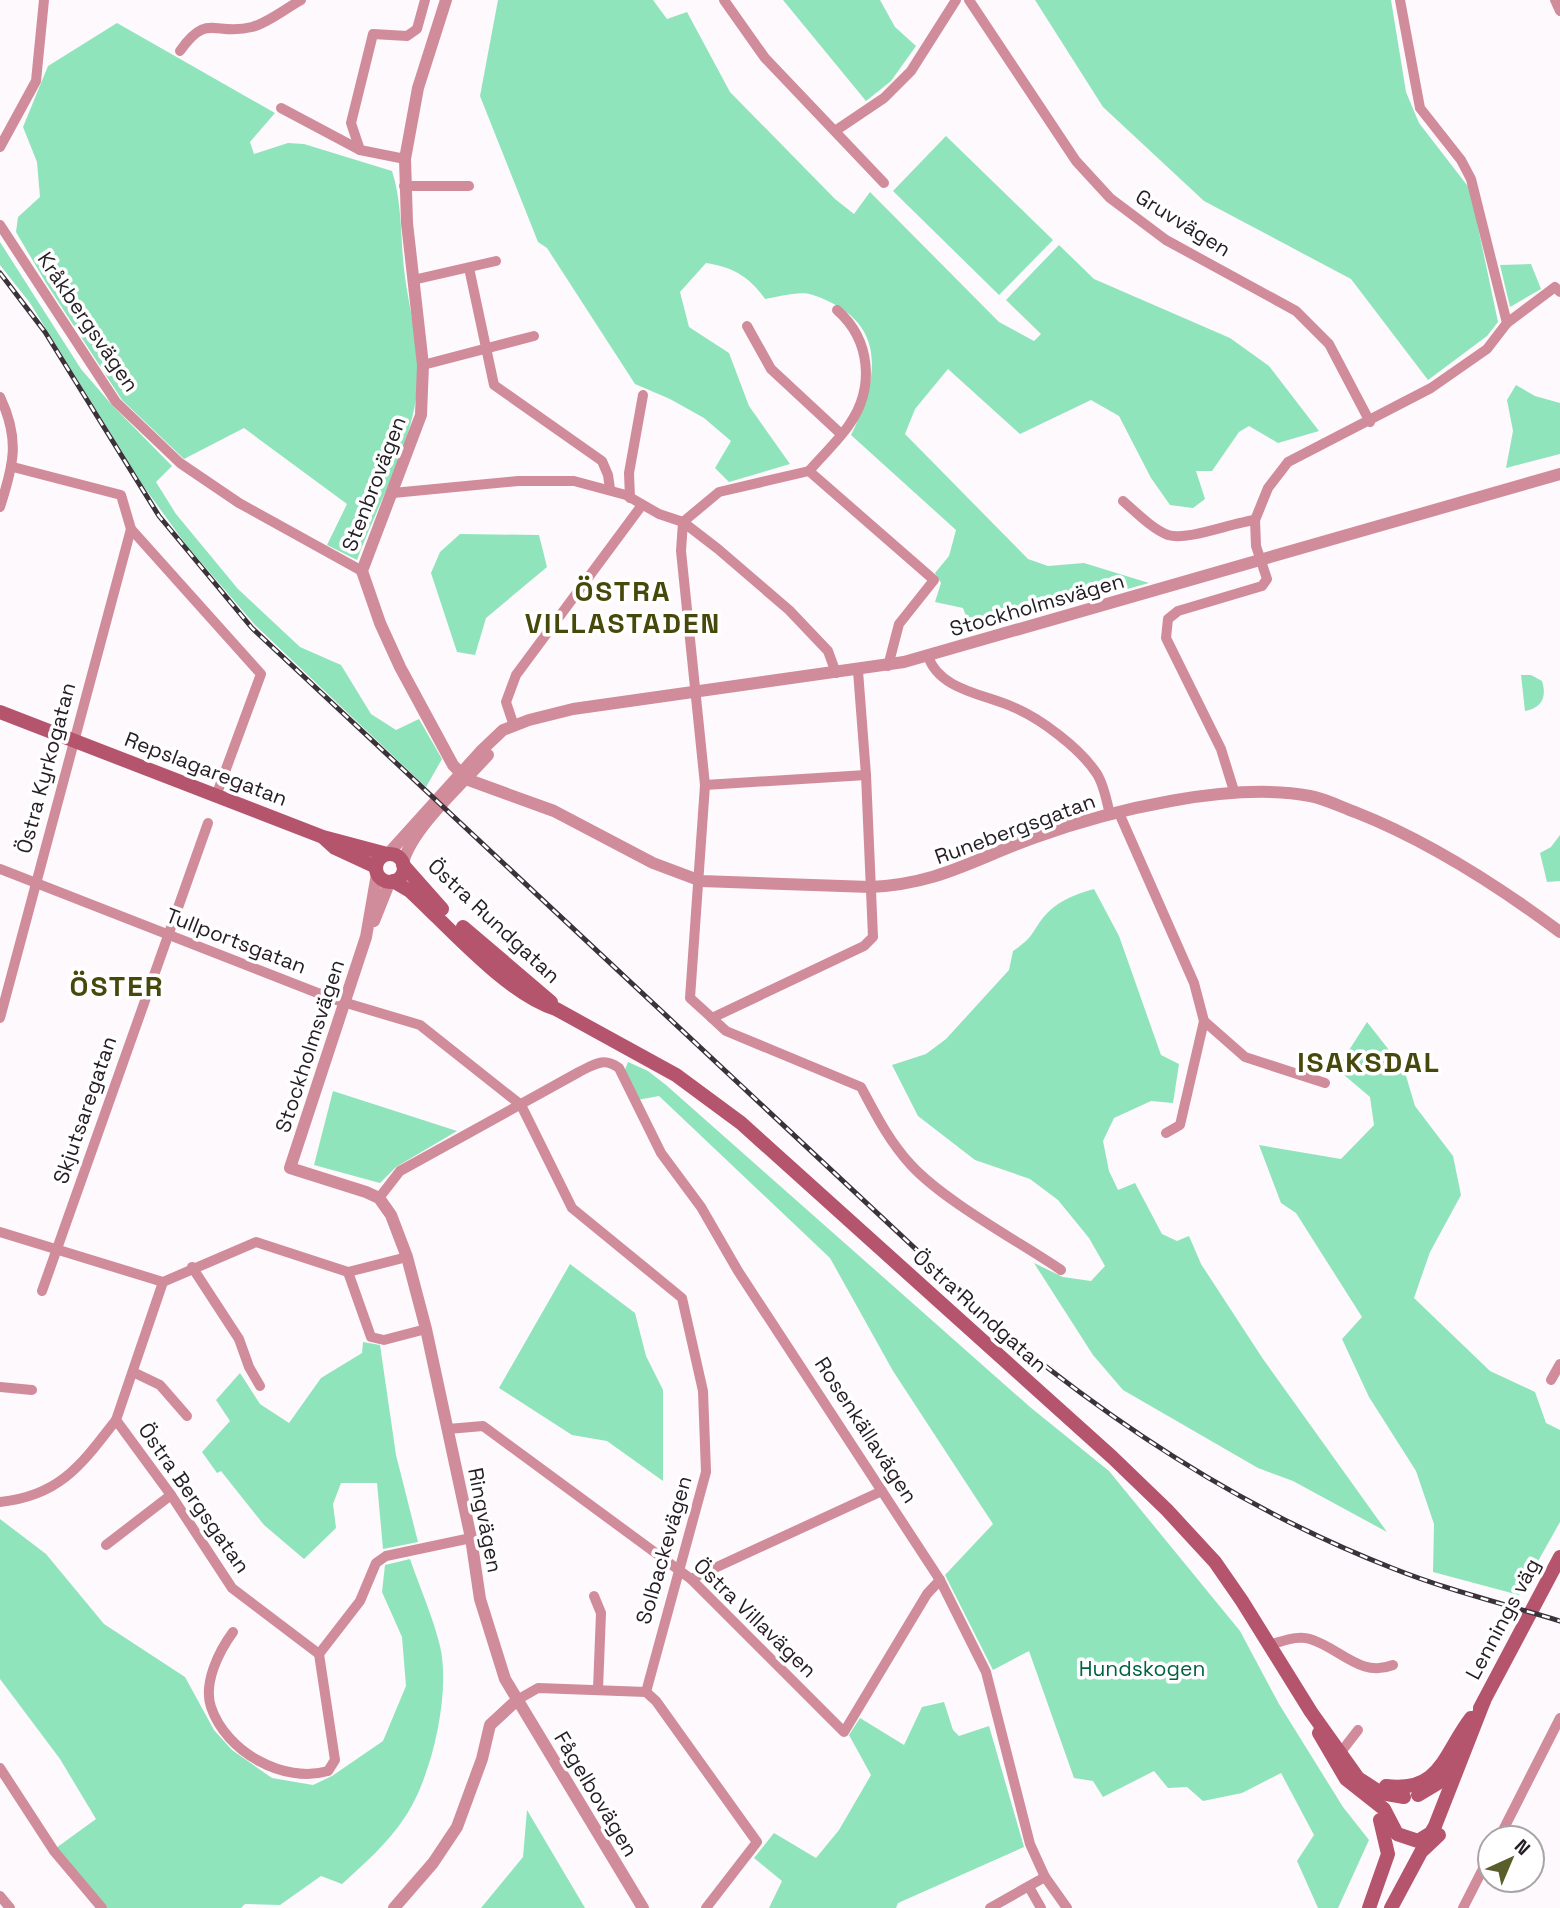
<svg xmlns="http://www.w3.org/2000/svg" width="1560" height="1908" viewBox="0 0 1560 1908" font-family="'Space Grotesk',sans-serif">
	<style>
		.green { fill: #8fe4bc }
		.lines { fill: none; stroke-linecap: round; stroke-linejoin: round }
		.minor { stroke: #d08c9b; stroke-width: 10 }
		.tertiary { stroke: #d08c9b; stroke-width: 12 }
		.secondary { stroke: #b4546d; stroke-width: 14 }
		.rail-casing { stroke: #3b333a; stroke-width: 5 }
		.rail { stroke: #fff; stroke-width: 2.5; stroke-dasharray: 8; stroke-linecap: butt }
		.labels { text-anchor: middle; stroke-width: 7; stroke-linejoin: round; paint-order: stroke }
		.street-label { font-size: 21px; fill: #251d24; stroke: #fff }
		.park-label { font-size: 21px; fill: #016142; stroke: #fff }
		.district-label { font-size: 28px; font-weight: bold; letter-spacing: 2px; fill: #46490b; stroke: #fff }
	</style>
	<rect width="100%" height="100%" fill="#fef9fd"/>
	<g class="green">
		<path d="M 498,0 L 653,0 L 667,19 L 687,12 L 730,92 L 835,199 L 854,214 L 870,192 L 999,322 L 1034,341 L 1041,334 L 1006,300 L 1059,245 L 1094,279 L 1230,338 L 1269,366 L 1319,431 L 1278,443 L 1249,426 L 1239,432 L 1212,471 L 1196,471 L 1205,499 L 1193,508 L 1170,505 L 1151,478 L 1119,416 L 1091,400 L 1020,434 L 948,369 L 915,409 L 905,434 L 1028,559 L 1048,566 L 1084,563 L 1149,583 L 972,632 L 963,608 L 935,602 L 941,583 L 935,573 L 949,556 L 956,530 L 851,435 C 881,375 887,320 813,295 C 801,290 778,297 765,299 C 749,276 732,267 706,263 L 680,292 L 689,327 L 729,353 L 749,406 L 790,464 L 729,482 L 715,468 L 731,441 L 704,418 L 670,399 L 635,384 L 547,248 L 538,242 L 480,96 Z"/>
		<polygon points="783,0 880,0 895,27 916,46 891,81 866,101"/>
		<polygon points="1035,0 1391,0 1406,92 1419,123 1470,189 1498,322 1487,336 1428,380 1351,279 1204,201 1103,107"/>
		<path d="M 117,23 L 275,113 L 250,142 L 254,154 L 288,143 L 304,144 L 392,171 C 403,205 400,242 405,277 C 409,307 417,336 418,367 C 420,434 379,499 357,560 L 327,545 L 347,504 L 244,428 L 184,459 L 122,400 L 46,283 L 16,232 L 18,217 L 40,197 L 37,162 L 23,127 L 48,66 Z"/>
		<polygon points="946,136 1053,240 999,295 893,191"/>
		<polygon points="0,242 81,369 112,405 172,466 156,482 176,514 238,589 300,647 341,665 371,714 396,730 419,719 442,759 426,787 255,625 187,546 144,487 30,303 0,265"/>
		<polygon points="1531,264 1541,289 1510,307 1500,265"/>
		<polygon points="1516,385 1535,396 1560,403 1560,454 1506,468 1513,431 1507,400"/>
		<polygon points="460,534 539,535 547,567 486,618 475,655 457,652 431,573 440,552"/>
		<path d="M 1521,675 L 1531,675 L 1542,681 C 1547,697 1542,708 1525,711 Z"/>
		<polygon points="1560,835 1560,881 1547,882 1540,853 1551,847"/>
		<path d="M 1094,889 L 1119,936 L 1161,1055 L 1179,1064 L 1173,1103 L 1151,1101 L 1114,1118 L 1103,1141 L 1109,1171 L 1118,1190 L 1135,1183 L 1162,1234 L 1177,1241 L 1189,1236 L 1201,1264 L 1263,1359 L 1387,1532 L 1293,1481 L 1258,1468 L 1123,1390 L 1093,1355 L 1034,1263 L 1063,1277 L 1091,1281 L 1105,1266 L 1089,1238 L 1058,1200 L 1030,1179 L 975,1160 L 918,1116 L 892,1065 L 926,1054 L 946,1039 L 1009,970 L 1013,951 C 1032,938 1030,936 1042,919 C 1055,902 1075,894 1094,889 Z"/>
		<polygon points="1367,1022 1404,1069 1415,1106 1453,1156 1461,1195 1430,1252 1414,1298 1490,1371 1535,1392 1546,1423 1560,1430 1560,1522 1519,1595 1433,1572 1434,1524 1416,1471 1369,1397 1342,1339 1362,1317 1296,1213 1281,1203 1259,1145 1341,1159 1374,1125 1370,1097 1337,1069"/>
		<polygon points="628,1062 648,1071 666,1085 1030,1407 1109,1471 1240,1631 1279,1704 1343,1807 1369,1840 1338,1908 1318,1908 1297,1861 1314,1835 1281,1773 1242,1793 1203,1801 1187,1787 1168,1788 1154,1771 1103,1797 1093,1781 1074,1778 1029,1651 993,1670 945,1575 993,1524 893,1371 830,1258 659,1096 637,1100 622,1077"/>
		<polygon points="333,1091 457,1131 396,1167 380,1183 314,1165"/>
		<polygon points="570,1264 635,1313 646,1356 663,1390 663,1481 607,1441 572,1435 499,1388"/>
		<polygon points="363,1342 380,1345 396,1455 418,1542 383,1549 377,1483 341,1483 333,1504 336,1528 304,1559 264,1525 221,1471 217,1473 202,1452 230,1421 216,1400 240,1373 260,1404 289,1423 321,1378 362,1353"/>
		<path d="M 0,1519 L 46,1554 L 104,1624 L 185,1677 L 214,1730 L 232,1750 L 272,1778 L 313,1785 L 332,1776 L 383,1741 L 406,1686 L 402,1637 L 382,1592 L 385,1565 L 410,1559 C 420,1588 433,1617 440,1646 C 451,1693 432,1777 405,1817 C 388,1843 365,1863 342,1884 L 321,1876 L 280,1905 L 245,1904 L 241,1908 L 107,1908 L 56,1848 L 96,1819 L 60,1759 L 0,1679 Z"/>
		<polygon points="944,1702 953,1730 959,1736 989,1726 1024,1847 898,1903 896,1908 769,1908 782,1881 754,1858 774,1833 816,1858 839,1830 871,1775 849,1735 860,1718 904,1745 922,1707"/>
		<polygon points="527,1810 585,1908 481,1908 523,1857"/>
	</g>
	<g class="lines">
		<g class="minor">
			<polyline points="724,0 765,58 884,183"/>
			<polyline points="969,0 1076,161 1110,198 1166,240 1296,311 1329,344 1370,422"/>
			<polyline points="1555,0 1560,11"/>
			<path d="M 180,51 C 208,11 215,37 252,27 C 268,23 286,8 301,0"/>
			<polyline points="281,108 360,150 405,159"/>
			<polyline points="835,131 884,98 911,71 956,0"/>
			<polyline points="0,147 36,81 44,0"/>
			<polyline points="360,150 351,123 373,34 407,36 417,29 425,0"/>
			<polyline points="404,186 469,186"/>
			<polyline points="0,225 116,402 180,463 239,503 362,571"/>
			<polyline points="469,268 494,385 602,461 608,475 610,489"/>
			<polyline points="413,280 496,261"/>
			<polyline points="1507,323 1555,287 1560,292"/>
			<polyline points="747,326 771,369 841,434"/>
			<polyline points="423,365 534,336"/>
			<path d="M 0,397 C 20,439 14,464 0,507"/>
			<polyline points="13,467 121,495 131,529 261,674 216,796"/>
			<path d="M 809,471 C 822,456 838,441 849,425 C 875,388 871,340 837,310"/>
			<polyline points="393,493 518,481 574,481 626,495 659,514 683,522 718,549 789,610 828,651 836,673"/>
			<polyline points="630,498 629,473 643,395"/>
			<path d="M 1123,501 C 1136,512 1152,529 1168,535 C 1188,541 1231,523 1255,520"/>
			<path d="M 928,656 C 939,690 984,694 1013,707 C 1041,719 1080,748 1097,774 C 1104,785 1107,802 1110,815"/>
			<polyline points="858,671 866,775 873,937 864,946 712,1018 690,998 705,785 681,551 683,522 719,492 809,471 934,580 899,624 888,666"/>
			<polyline points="514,726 506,702 516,675 642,505"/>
			<polyline points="705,785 866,775"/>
			<polyline points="1234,791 1221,749 1166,638 1168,619 1178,611 1262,586 1267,579 1256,546 1255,520 1268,488 1288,462 1431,388 1487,349 1507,323 1471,179 1461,160 1420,108 1400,0"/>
			<polyline points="1119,813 1194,983 1204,1021 1245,1057 1325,1083"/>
			<polyline points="0,869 333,999 420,1025 521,1105 572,1208 682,1298 703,1391 706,1472 646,1692"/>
			<polyline points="0,1018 131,529"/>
			<path d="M 712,1018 L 726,1031 L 861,1087 C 876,1115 889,1141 911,1165 C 944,1201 1018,1241 1061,1270"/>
			<polyline points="1166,1133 1180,1125 1204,1021"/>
			<path d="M 379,1198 L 400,1171 L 579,1072 C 595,1064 604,1057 619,1068 L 661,1153 L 701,1207 L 738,1271 L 940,1580 L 986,1672 L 1030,1844 L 1045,1877 L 1067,1908"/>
			<polyline points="0,1232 163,1282 256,1242 348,1272 407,1257"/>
			<polyline points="192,1267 239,1339 249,1367 260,1386"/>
			<polyline points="348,1272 371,1337 384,1340 426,1329"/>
			<path d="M 163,1282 L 116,1420 L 171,1495 L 232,1588 L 319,1654 L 335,1760 L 328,1771 C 284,1784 226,1752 211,1707 C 203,1683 219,1651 233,1632"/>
			<polyline points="42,1291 208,823"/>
			<polyline points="133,1372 160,1385 187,1416"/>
			<polyline points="1551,1380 1560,1364"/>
			<polyline points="0,1387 32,1390"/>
			<polyline points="448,1429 483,1426 691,1579 844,1732 927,1594 940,1580"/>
			<path d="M 0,1502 C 60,1496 82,1464 116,1420"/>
			<polyline points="106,1545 171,1495"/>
			<polyline points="691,1579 882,1491"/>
			<polyline points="594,1596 601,1613 598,1689"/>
			<path d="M 1272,1644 C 1284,1641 1298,1635 1310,1639 C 1340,1648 1360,1678 1393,1665"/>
			<polyline points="319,1654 360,1601 376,1563 386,1556 471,1538"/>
			<polyline points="517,1700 538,1688 646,1692 656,1701 757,1842 706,1908"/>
			<polyline points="1341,1752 1358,1730"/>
			<polyline points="0,1768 54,1851 102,1908"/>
			<polyline points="1499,1838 1560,1718"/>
			<polyline points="1029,1887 1041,1908"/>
			<polyline points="0,1896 10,1908"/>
			<polyline points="990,1908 1045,1877"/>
			<polyline points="1463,1908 1490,1855"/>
		</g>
		<g class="tertiary">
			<path d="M 446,0 L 418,88 L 405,159 L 407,223 L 423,365 L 421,415 L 362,571 L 380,623 L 400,667 L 453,765 L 466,779 L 554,811 L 653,863 L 701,881 L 870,887 C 939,884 974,859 1036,837 C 1111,810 1232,781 1310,796 C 1326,799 1341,807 1355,812 C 1429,841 1497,885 1560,932"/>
			<polyline points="388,854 482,750 503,730 529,720 573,709 904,662 1560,474"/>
			<path d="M 403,863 C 411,829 464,782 488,755"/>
			<polyline points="377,874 366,937 290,1168 366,1192 379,1198 391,1215 407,1257 426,1329 471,1538 480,1599 505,1679 643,1908"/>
			<polyline points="374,921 390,881"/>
			<polyline points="394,1908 433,1863 457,1827 482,1759 490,1725 517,1700"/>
		</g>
		<g class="secondary">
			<polyline points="0,712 323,837 387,854"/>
			<polyline points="324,838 335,848 376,867"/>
			<circle cx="390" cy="868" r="14"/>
			<polyline points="403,865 442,909"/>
			<path d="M 393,881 L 410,891 C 449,927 507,994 556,1009 L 676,1075 L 741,1123 L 1112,1457 L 1167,1510 L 1215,1562 L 1242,1601 L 1311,1712 L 1358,1778 L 1381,1793 L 1404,1797"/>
			<polyline points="463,927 551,1002"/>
			<polyline points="1480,1708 1560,1557"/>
			<polyline points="1319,1733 1346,1779 1384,1809 1397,1834 1418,1841 1431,1833 1435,1826 1484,1701"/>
			<path d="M 1386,1786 C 1441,1793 1444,1753 1471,1718"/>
			<polyline points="1418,1795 1438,1783 1452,1760"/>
			<polyline points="1369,1908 1388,1854 1380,1820"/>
			<polyline points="1391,1908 1421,1852 1439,1835"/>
		</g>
		<defs>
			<path id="rail" d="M 0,273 L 45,332 L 159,516 L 252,628 L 1014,1341 C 1129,1435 1254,1514 1392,1568 C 1447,1590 1504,1604 1560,1621"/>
		</defs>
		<use href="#rail" class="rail-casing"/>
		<use href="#rail" class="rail"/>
	</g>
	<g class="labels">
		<g class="street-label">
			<text transform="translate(1183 223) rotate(32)" y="7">Gruvvägen</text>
			<text transform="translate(88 322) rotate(56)" y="7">Kråkbergsvägen</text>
			<text transform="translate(374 484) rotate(-69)" y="7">Stenbrovägen</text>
			<text transform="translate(1037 605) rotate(-16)" y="7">Stockholmsvägen</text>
			<text transform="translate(46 768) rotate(-75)" y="7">Östra Kyrkogatan</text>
			<text transform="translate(206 769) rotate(21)" y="7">Repslagaregatan</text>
			<text transform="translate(1015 829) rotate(-20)" y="7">Runebergsgatan</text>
			<text transform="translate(494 921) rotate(43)" y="7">Östra Rundgatan</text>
			<text transform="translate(236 941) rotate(21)" y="7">Tullportsgatan</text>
			<text transform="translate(310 1046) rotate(-72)" y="7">Stockholmsvägen</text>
			<text transform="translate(85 1110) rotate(-71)" y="7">Skjutsaregatan</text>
			<text transform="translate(980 1311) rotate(42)" y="7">Östra Rundgatan</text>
			<text transform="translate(866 1430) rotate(57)" y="7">Rosenkällavägen</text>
			<text transform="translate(194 1498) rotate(55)" y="7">Östra Bergsgatan</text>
			<text transform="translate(485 1520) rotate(79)" y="7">Ringvägen</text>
			<text transform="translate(664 1550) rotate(-74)" y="7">Solbackevägen</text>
			<text transform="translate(755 1618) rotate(44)" y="7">Östra Villavägen</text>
			<text transform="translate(1503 1619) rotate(-62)" y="7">Lennings väg</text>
			<text transform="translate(596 1794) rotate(59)" y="7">Fågelbovägen</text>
		</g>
		<g class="park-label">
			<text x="1142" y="1676">Hundskogen</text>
		</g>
		<g class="district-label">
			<text x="623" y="601">ÖSTRA<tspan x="623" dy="32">VILLASTADEN</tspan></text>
			<text x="117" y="996">ÖSTER</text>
			<text x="1369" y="1072">ISAKSDAL</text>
		</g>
	</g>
	<g transform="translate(1511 1859) rotate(44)"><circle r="33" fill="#ffffff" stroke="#a8a5a7" stroke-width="2"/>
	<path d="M0-5L12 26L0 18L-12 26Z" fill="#5a5e2b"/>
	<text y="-10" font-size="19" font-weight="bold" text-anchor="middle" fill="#251d24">N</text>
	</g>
</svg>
